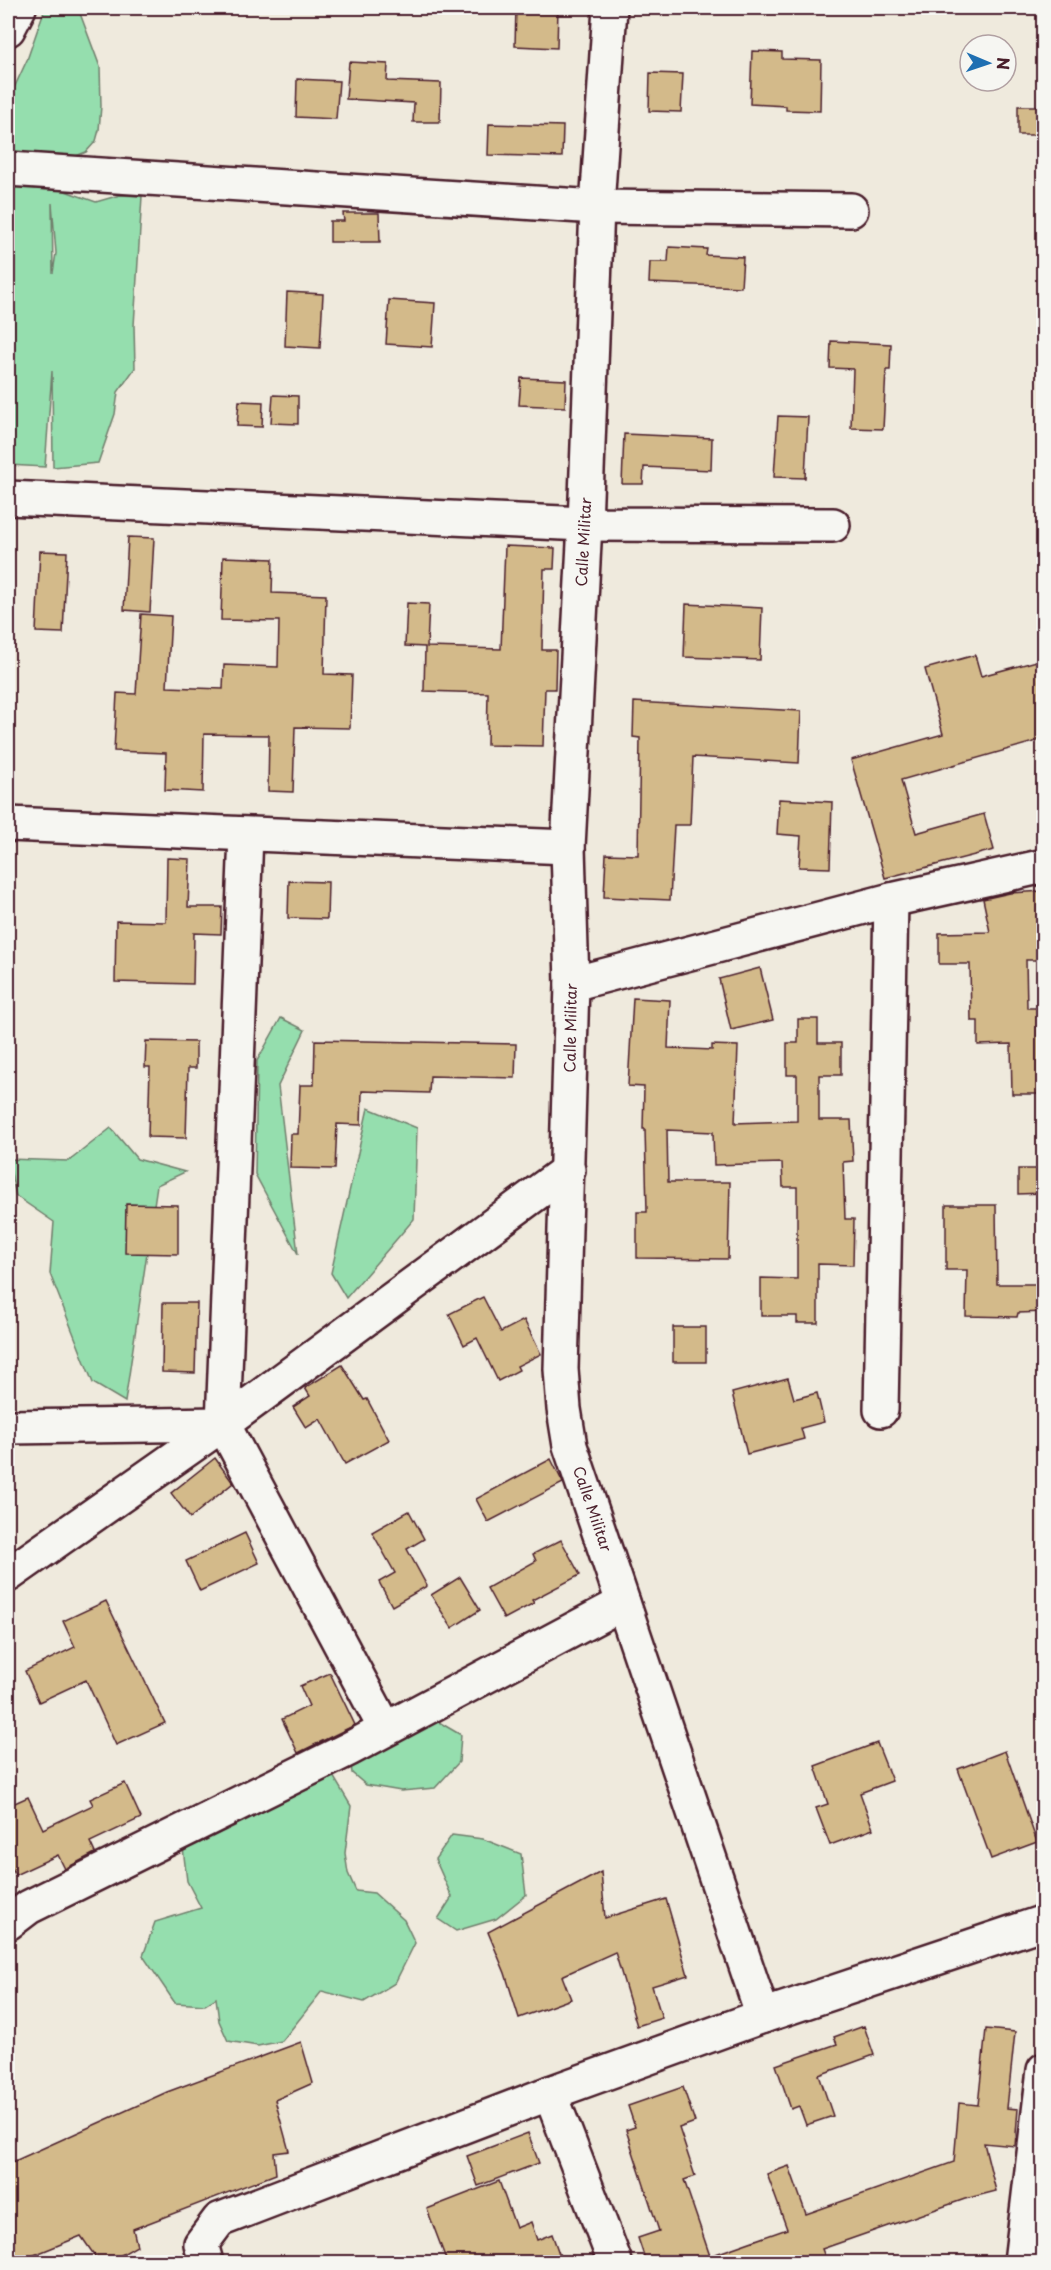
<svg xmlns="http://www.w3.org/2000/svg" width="1051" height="2270" viewBox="0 0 1051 2270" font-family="'Playpen Sans',sans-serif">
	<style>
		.green { fill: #95deae; stroke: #707e6c; stroke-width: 1.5; fill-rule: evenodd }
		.building { fill: #d3ba8a; stroke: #4a1f2b; stroke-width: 1.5 }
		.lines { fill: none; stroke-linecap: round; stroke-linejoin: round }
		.minor-casing { stroke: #4a1f2b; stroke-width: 38 }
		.minor { stroke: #f6f6f2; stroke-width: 33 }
		.labels { text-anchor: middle; stroke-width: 6; stroke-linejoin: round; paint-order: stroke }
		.street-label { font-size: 15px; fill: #4a1f2b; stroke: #f6f6f2 }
	</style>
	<rect width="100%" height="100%" fill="#efeadd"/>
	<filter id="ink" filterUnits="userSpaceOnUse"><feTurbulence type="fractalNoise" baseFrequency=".0167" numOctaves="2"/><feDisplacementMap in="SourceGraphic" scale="12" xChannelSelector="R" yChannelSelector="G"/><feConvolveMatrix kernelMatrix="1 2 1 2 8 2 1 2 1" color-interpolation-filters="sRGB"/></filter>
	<g filter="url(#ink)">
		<g class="green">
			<polygon points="45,8 78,8 100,67 101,106 99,130 96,141 86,152 76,156 8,153 8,101 27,60"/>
			<path d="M 8,184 L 51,186 L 96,202 L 120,195 L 142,196 L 134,326 L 135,368 L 118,392 L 115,414 L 98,463 L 53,467 L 52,371 L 45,467 L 8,465 ZM 52,203 L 56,253 L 53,273 Z"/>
			<polygon points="281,1018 305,1030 278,1086 298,1254 255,1174 257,1061"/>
			<polygon points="368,1108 417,1128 414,1219 346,1298 331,1273"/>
			<polygon points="111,1128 137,1159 185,1172 157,1185 125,1402 93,1383 50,1274 54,1222 16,1196 8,1159 69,1161"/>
			<polygon points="437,1721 461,1735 459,1762 435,1788 401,1791 366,1785 352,1773 349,1749"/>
			<polygon points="329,1769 351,1806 345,1853 348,1873 356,1891 374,1893 404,1920 415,1943 395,1983 364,2002 322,1991 282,2041 258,2046 228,2041 219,2021 216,1998 205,2005 175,2003 143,1956 155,1922 201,1908 187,1881 183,1848"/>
			<polygon points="452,1835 483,1839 521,1854 526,1895 496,1919 456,1931 438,1919 452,1897 435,1859"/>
		</g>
		<g class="building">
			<polygon points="516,8 558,8 557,48 515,46"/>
			<polygon points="752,51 782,52 782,59 821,60 820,111 786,110 786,106 750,104"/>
			<polygon points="349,62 388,64 387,81 441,83 440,122 413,122 414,103 346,99"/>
			<polygon points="650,73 683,74 681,112 649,111"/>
			<polygon points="297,79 339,81 336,119 296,117"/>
			<rect x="1018" y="106" width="26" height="29"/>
			<polygon points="489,124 563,126 562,157 488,155"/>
			<polygon points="343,213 379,213 380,242 330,242 330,221 344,221"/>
			<polygon points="669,247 707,249 706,255 743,257 741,287 649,283 650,262 668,262"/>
			<polygon points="287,292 323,294 320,348 285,346"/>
			<polygon points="389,300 435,303 432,347 386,344"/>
			<polygon points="831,341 891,344 890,370 886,370 883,429 851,428 853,369 830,368"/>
			<polygon points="521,378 566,380 565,407 519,405"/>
			<polygon points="273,395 298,396 298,424 271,423"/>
			<polygon points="239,401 263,402 262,427 237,426"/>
			<polygon points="778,416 808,417 805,478 774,477"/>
			<polygon points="624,434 712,438 711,470 644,467 643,484 622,484"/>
			<polygon points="128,537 154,538 150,612 124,610"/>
			<polygon points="505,546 555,548 554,569 544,569 542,650 556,650 555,689 545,689 543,746 487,745 488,693 424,691 425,647 405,646 407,603 429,604 427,647 501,649"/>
			<polygon points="40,551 67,552 63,633 36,632"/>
			<polygon points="223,557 273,559 272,593 326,595 324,674 352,675 350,728 295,727 293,792 268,791 269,735 204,734 203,792 165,790 166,753 114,751 117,693 136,694 141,614 171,616 167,687 223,689 224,665 278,667 279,621 221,620"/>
			<polygon points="686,604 762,608 760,660 684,657"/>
			<polygon points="975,655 981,676 1044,659 1044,739 901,780 916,833 984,814 994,850 885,878 851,760 943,734 925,669"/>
			<polygon points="634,702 801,711 799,763 693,757 690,825 674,825 670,900 604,897 606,854 638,855 640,738 633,737"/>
			<polygon points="779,799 832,802 830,868 799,867 801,836 777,834"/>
			<polygon points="167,858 190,859 188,907 222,907 221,934 194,933 193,984 115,982 116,921 166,922"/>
			<polygon points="289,881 328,882 327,919 288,918"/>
			<polygon points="1044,891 1044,960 1026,960 1027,1008 1042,1008 1044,1094 1012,1094 1011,1044 978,1045 978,1021 971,1021 970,964 939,964 939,933 990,932 983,899 1010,893"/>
			<polygon points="760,968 773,1020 731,1030 719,979"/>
			<polygon points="633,998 670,1000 668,1048 712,1050 712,1045 738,1046 735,1123 797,1121 797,1075 787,1075 787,1043 798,1043 798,1019 818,1019 818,1043 841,1043 841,1075 819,1075 819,1120 851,1120 853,1161 843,1162 845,1219 854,1219 853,1265 818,1264 818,1323 797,1323 797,1316 761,1316 761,1278 797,1279 797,1187 783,1187 782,1163 714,1165 713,1132 667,1130 668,1182 730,1182 728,1259 637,1258 637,1212 647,1212 645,1129 643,1129 644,1087 628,1086"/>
			<polygon points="315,1040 516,1044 515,1078 430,1076 429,1093 362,1091 361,1125 337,1124 335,1169 290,1168 291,1134 298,1134 300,1085 314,1085"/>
			<polygon points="146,1041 196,1042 196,1068 188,1068 186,1138 148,1137 150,1067 145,1067"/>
			<polygon points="1018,1169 1043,1169 1043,1193 1018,1194"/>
			<polygon points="126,1204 178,1205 178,1254 125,1253"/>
			<polygon points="946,1205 996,1205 997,1284 1044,1284 1044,1312 1018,1313 1017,1317 966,1316 967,1270 946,1270"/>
			<polygon points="483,1297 501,1332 524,1320 541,1354 517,1366 519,1370 498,1381 477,1338 464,1345 449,1314"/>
			<polygon points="163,1303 197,1303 195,1373 162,1372"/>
			<rect x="673" y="1327" width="33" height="35"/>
			<polygon points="342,1365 364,1400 367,1399 389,1440 345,1464 320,1419 306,1428 293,1407 310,1396 305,1388"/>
			<polygon points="788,1378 794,1399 817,1393 824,1422 801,1428 804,1439 747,1454 732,1393"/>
			<polygon points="215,1458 233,1483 190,1518 171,1493"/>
			<polygon points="551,1459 563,1483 488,1522 476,1499"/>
			<polygon points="409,1511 424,1539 407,1549 427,1586 392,1606 379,1582 395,1573 372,1532"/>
			<polygon points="245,1533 259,1563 200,1591 186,1561"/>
			<polygon points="561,1540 580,1575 532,1600 534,1603 504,1619 487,1588 536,1561 533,1554"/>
			<polygon points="460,1577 480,1610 452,1628 431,1595"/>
			<polygon points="106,1601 165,1723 116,1745 86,1680 39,1702 25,1671 75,1647 63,1621"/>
			<polygon points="330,1673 355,1725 298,1753 282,1719 309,1706 300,1686"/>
			<polygon points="877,1743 892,1781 860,1793 873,1829 830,1845 816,1808 828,1804 815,1766"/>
			<polygon points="1005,1751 1037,1842 991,1859 958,1769"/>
			<polygon points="125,1783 141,1818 90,1842 95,1853 65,1869 58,1855 15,1875 8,1858 8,1806 28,1797 43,1829 93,1805 90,1799"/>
			<polygon points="601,1872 605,1918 666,1899 688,1975 652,1986 662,2018 637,2026 615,1952 562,1976 571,1999 519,2018 505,1973 488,1932"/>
			<polygon points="864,2026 874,2055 819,2075 833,2116 806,2125 799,2106 791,2109 776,2065 837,2044 834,2037"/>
			<polygon points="986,2029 1015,2032 1007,2108 1018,2109 1015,2146 984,2143 996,2191 965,2199 822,2249 827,2262 646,2262 638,2238 659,2231 626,2130 635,2127 628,2106 683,2087 695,2122 679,2128 695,2176 684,2180 710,2256 787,2229 767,2174 789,2166 806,2214 954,2162 959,2103 978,2105"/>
			<polygon points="301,2042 313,2083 275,2100 289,2151 274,2153 276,2174 133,2229 137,2246 109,2262 99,2262 81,2236 17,2262 8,2262 8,2164 167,2092"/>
			<polygon points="528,2133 539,2163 478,2186 467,2156"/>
			<polygon points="499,2181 516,2228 531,2222 537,2240 552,2234 562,2262 447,2262 427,2209"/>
		</g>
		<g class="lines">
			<defs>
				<g id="minor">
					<polyline points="610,8 597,207 585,524 568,847 572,984 561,1369 564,1409 570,1446 763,2016"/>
					<polyline points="8,29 19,8"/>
					<polyline points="8,169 597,207 851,210"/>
					<polyline points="8,498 585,524 833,525"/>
					<polyline points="8,824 568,847"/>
					<polyline points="246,835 223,1424 385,1728"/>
					<polyline points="572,984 891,900 1044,866"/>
					<polyline points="881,1410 891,900"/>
					<polyline points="8,1427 223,1424"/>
					<polyline points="8,1575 223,1424 568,1170"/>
					<polyline points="8,1923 29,1907 349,1749 623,1603"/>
					<polyline points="550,2093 615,2262"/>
					<polyline points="206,2262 201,2244 219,2220 550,2093 763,2016 1044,1922"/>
					<polyline points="1021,2262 1044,2070"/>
				</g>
			</defs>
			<use href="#minor" class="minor-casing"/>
			<use href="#minor" class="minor"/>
		</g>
	</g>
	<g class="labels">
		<g class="street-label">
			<text transform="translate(584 542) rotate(-87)" y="5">Calle Militar</text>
			<text transform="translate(571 1028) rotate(-89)" y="5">Calle Militar</text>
			<text transform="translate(592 1509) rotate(71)" y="5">Calle Militar</text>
		</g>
	</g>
	<rect width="1051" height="2270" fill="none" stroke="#f6f6f2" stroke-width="30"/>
	<rect x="15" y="15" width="1021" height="2240" fill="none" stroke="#4a1f2b" stroke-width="2" filter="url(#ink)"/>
	<g transform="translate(988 63) rotate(92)"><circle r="28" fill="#f6f6f2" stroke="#b1a0a2" stroke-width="1.5"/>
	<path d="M0-4.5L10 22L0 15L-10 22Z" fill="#1f6fb2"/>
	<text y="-9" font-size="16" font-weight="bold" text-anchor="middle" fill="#4a1f2b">N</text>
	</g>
</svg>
